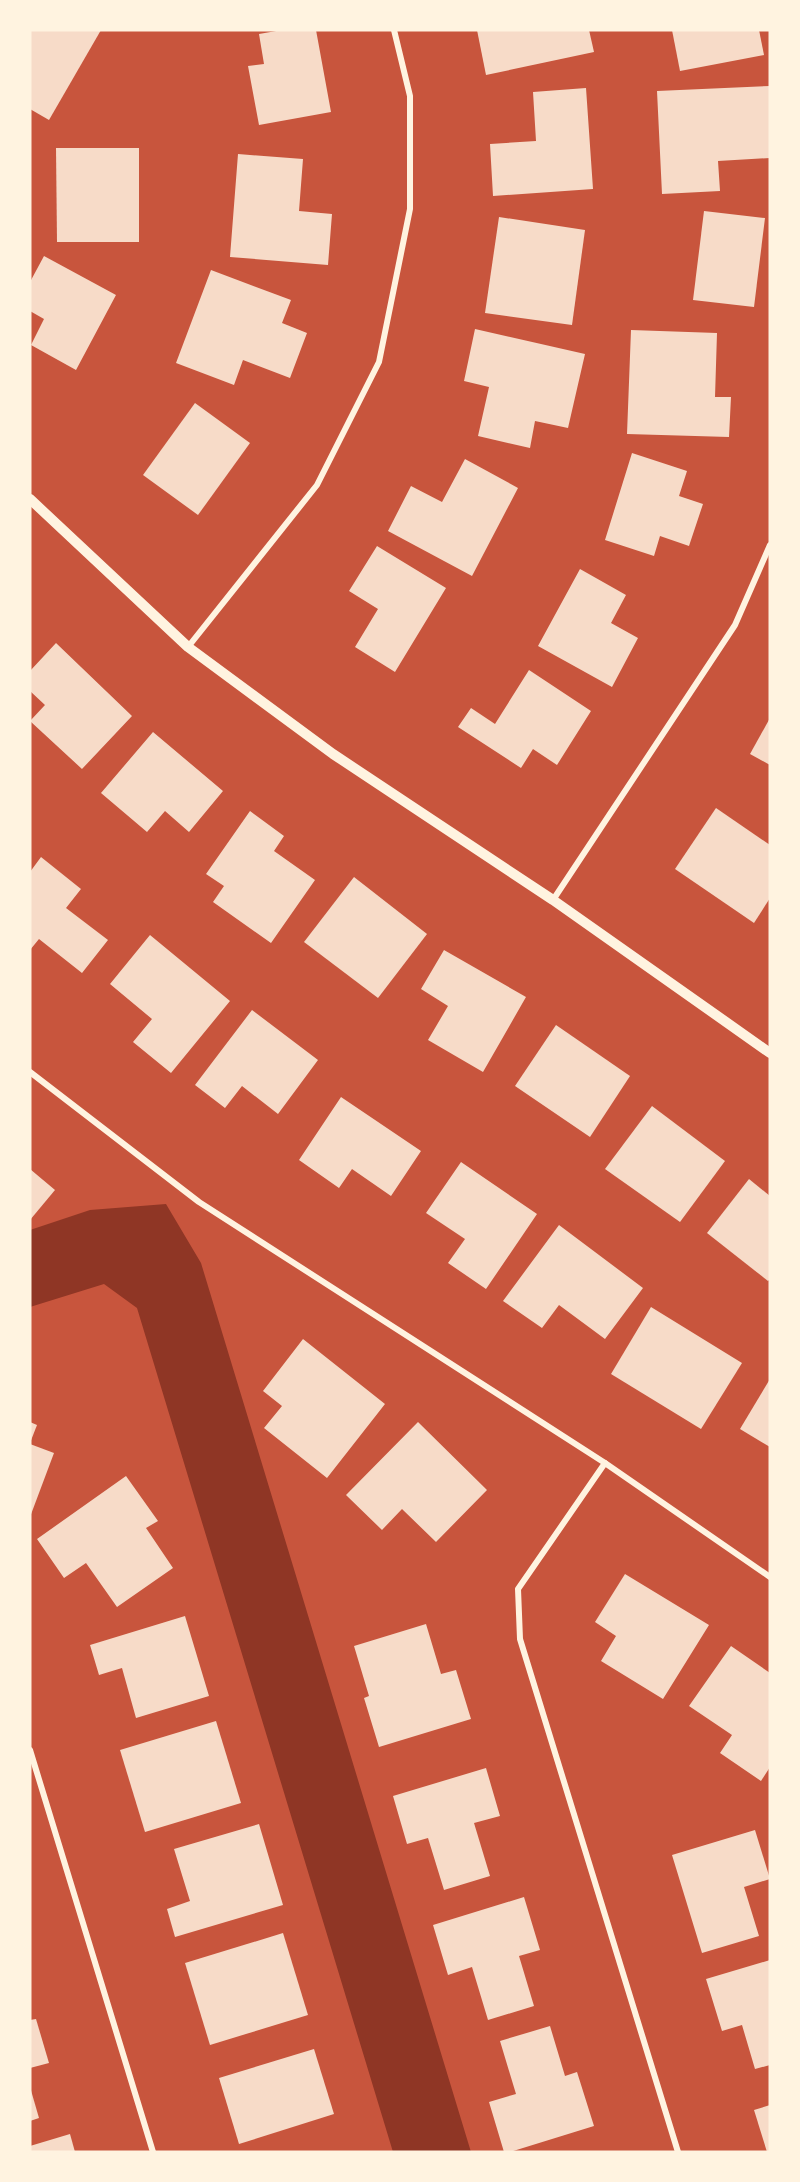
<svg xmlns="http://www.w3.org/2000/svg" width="800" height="2182" viewBox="0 0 800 2182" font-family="Roboto,sans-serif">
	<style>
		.water { fill: #8f3625 }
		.building { fill: #f7dbc8 }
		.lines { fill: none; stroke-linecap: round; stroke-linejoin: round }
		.minor { stroke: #fff3e0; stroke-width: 6 }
		.tertiary { stroke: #fff3e0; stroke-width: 10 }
	</style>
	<rect width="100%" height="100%" fill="#c8553d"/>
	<polygon class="water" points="166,1204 201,1263 471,2152 393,2152 137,1308 104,1284 30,1307 30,1230 90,1210"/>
	<g class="building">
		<polygon points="30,30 101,30 49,120 30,109"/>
		<polygon points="282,30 316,30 331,112 259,125 248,66 264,64 259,34"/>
		<polygon points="477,30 589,30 594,52 486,75"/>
		<polygon points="672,30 759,30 764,55 680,71"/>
		<polygon points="770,86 770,158 718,161 720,191 662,194 657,91"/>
		<polygon points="586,88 593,189 493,196 490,144 536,141 533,92"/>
		<polygon points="56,148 139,148 139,242 57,242"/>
		<polygon points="238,154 303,159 299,211 332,214 328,265 230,257"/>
		<polygon points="704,211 765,218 754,307 693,300"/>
		<polygon points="499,217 585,230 572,325 485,313"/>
		<polygon points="44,256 116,295 76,370 31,345 44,319 30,311 30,282"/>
		<polygon points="211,270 291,300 282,323 307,333 290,378 243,360 234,385 176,363"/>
		<polygon points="475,329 585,354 568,428 535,421 530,448 478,436 489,387 464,381"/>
		<polygon points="631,330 717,333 715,397 731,397 729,437 627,434"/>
		<polygon points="195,403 250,443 198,515 143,475"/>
		<polygon points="632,453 687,471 679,496 703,504 689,546 660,536 654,556 605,540"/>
		<polygon points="465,459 518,488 472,576 388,531 411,486 442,502"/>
		<polygon points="377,546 446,588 395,672 355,647 378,609 349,591"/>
		<polygon points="580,569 626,595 611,623 638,638 612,687 538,646"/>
		<polygon points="56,643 132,716 82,769 30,721 45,705 30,691 30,671"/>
		<polygon points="529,670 591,711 557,765 533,749 521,768 458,727 471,708 495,724"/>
		<polygon points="770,718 770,765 750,754"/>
		<polygon points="153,732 223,791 189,832 165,811 147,832 101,793"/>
		<polygon points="716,808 770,845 770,898 754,923 675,869"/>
		<polygon points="250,811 284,836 274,851 315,880 271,943 213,902 224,886 206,874"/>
		<polygon points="41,857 81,889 66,908 108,940 82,973 39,939 30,950 30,872"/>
		<polygon points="354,877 427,934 378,998 304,942"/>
		<polygon points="150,935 230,1001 171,1073 133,1042 152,1019 110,984"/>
		<polygon points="444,950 526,997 483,1072 428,1040 448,1006 421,989"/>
		<polygon points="252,1010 318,1060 278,1114 242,1086 225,1108 195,1085"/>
		<polygon points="556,1025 630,1076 590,1137 515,1086"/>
		<polygon points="341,1097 421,1151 391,1196 352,1169 339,1188 299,1160"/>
		<polygon points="652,1106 725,1161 680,1222 605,1169"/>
		<polygon points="461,1162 537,1214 486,1289 448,1263 465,1239 426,1213"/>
		<polygon points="30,1169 55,1190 30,1220"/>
		<polygon points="749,1179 770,1196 770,1279 768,1281 707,1233"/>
		<polygon points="559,1225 643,1288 605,1339 559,1305 542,1328 503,1301"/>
		<polygon points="651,1307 742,1363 701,1429 611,1374"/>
		<polygon points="303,1339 385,1404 327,1478 264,1428 282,1406 263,1391"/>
		<polygon points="770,1379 770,1447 740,1429"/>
		<polygon points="30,1422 37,1425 30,1443"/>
		<polygon points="418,1422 487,1490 436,1542 402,1509 382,1530 346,1495"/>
		<polygon points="30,1444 54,1453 30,1517"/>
		<polygon points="126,1476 158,1521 146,1528 173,1568 117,1607 86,1563 64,1578 37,1539"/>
		<polygon points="625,1574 709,1625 663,1699 601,1661 616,1636 595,1622"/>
		<polygon points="185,1616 209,1696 136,1718 122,1668 99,1675 90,1645"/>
		<polygon points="426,1624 441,1674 456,1670 471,1719 379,1747 364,1698 369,1696 354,1646"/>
		<polygon points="731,1646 770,1673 770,1767 761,1781 720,1753 732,1735 689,1706"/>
		<polygon points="216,1721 241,1803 145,1832 120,1750"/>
		<polygon points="486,1768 500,1816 474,1823 490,1876 444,1890 428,1838 407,1844 393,1796"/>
		<polygon points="259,1824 283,1905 175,1937 167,1909 190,1901 174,1849"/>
		<polygon points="755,1830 770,1879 744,1887 759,1936 702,1953 672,1855"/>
		<polygon points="524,1897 540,1950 519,1956 534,2006 488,2020 472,1967 448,1975 433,1925"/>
		<polygon points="283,1933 308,2015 210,2045 185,1963"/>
		<polygon points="770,1960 770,2065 755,2069 742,2025 722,2031 706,1979"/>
		<polygon points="36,2019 49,2063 30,2068 30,2020"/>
		<polygon points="550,2026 565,2076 577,2072 594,2126 510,2152 504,2152 489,2102 516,2094 500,2041"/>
		<polygon points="314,2049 334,2114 239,2144 219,2078"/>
		<polygon points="30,2087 39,2118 30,2121"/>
		<polygon points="770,2105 770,2152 767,2152 754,2110"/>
		<polygon points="70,2134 75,2152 30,2152 30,2146"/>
	</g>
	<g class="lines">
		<g class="minor">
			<polyline points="188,647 317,485 379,362 410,209 410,96 394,30"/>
			<polyline points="553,900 735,625 770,545"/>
			<polyline points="30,1072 199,1202 605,1463 770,1577"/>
			<polyline points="605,1463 518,1589 520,1639 678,2152"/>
			<polyline points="30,1750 153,2152"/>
		</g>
		<polyline class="tertiary" points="30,499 188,647 333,754 553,900 770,1053"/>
	</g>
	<rect width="800" height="2182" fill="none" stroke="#fff3e0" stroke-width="63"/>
</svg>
